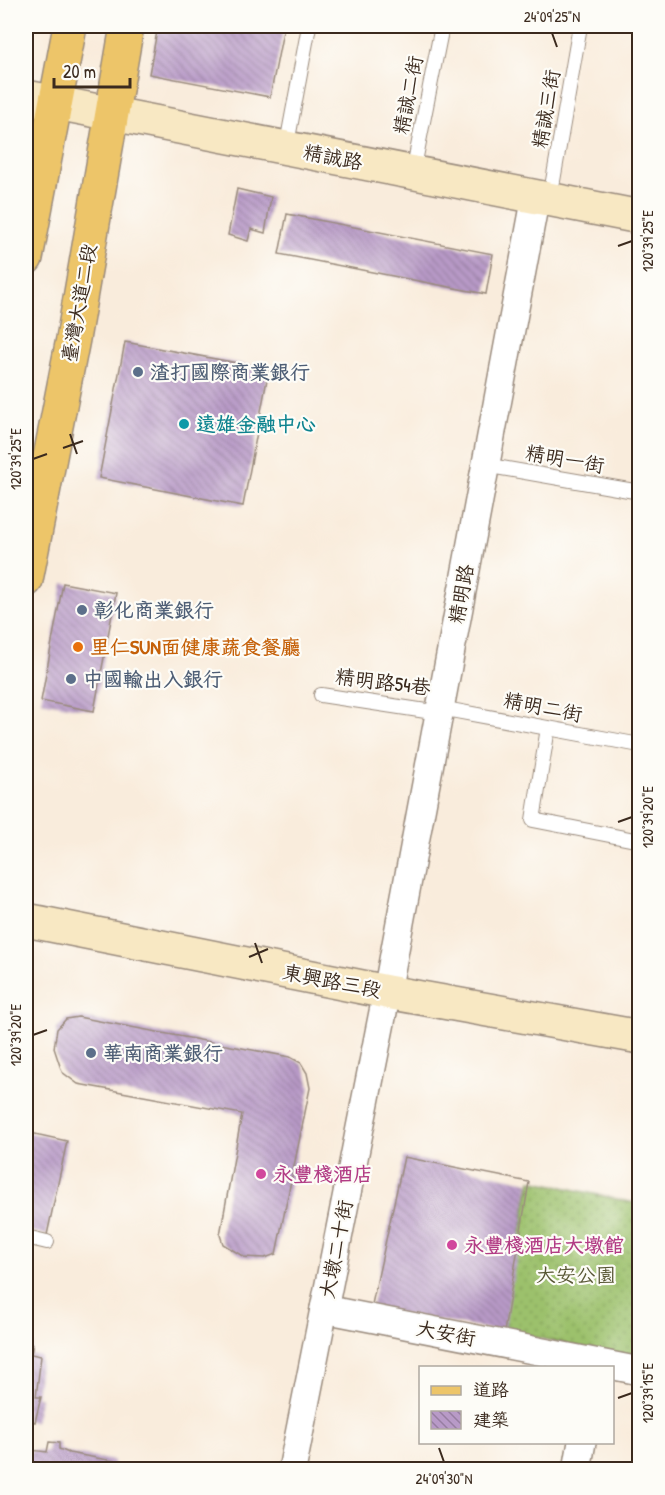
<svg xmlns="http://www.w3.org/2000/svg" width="665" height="1495" viewBox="0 0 665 1495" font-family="'Patrick Hand','LXGW WenKai TC',sans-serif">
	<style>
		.grass { fill: url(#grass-dots); stroke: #6c7645; stroke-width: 1.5 }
		.building { fill: url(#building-back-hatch) }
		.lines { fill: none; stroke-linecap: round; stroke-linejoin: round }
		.lane-casing { stroke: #9a8b7d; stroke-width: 16 }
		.street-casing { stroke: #9a8b7d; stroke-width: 30 }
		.secondary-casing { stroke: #9a8b7d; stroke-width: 36 }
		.primary-casing { stroke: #9a8b7d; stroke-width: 36 }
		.lane { stroke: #fff; stroke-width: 14 }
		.street { stroke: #fff; stroke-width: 27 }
		.secondary { stroke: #f8e8c3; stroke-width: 33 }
		.primary { stroke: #edc569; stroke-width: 33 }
		.ticks { fill: none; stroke: #3b2a1e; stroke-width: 2 }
		.service-dot { fill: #5c6f8a; stroke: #fdfcf7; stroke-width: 2 }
		.culture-dot { fill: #0f9aa8; stroke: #fdfcf7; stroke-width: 2 }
		.food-dot { fill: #e8710a; stroke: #fdfcf7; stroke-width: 2 }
		.hotel-dot { fill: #d1479c; stroke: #fdfcf7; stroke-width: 2 }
		.labels { text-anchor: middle; stroke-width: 4.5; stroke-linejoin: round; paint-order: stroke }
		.street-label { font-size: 20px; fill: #3b2a1e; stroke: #fdfcf7 }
		.service-label { font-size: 20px; font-weight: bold; fill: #4e5e75; stroke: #fdfcf7; text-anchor: start }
		.culture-label { font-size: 20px; font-weight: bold; fill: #0d838f; stroke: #fdfcf7; text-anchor: start }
		.food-label { font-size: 20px; font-weight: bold; fill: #c56008; stroke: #fdfcf7; text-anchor: start }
		.hotel-label { font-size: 20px; font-weight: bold; fill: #b23c85; stroke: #fdfcf7; text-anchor: start }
		.park-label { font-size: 20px; fill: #585735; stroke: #fdfcf7 }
		.neatline { fill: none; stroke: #3b2a1e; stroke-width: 2 }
		.ticks-label { font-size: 15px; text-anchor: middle; fill: #3b2a1e }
	</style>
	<defs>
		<pattern id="grass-dots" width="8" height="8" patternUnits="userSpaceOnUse" patternTransform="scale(1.5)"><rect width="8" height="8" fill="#9cc16c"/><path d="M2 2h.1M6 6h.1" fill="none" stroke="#809d58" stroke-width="1.8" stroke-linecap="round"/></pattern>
		<pattern id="building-back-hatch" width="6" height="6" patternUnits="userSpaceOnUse" patternTransform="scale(1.5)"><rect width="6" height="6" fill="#b89ac7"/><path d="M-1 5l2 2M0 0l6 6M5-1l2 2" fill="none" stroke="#977ea1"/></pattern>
	</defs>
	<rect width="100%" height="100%" fill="#fdfcf7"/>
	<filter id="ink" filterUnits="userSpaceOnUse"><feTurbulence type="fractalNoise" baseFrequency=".0167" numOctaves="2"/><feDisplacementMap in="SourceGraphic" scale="12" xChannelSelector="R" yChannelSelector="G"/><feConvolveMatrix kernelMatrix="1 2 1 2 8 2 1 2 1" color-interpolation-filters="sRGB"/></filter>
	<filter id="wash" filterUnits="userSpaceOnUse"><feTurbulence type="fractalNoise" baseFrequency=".008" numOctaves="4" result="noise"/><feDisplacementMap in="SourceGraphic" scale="24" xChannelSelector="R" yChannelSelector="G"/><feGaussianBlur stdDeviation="1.35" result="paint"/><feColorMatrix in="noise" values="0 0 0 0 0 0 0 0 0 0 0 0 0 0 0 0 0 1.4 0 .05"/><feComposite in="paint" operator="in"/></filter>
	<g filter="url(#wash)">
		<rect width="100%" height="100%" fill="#f9ecdc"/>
		<polygon class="grass" points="531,1180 639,1204 639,1360 501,1330"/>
		<g id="blocks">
			<g class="building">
				<polygon points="158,26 284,26 270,97 149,74"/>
				<polygon points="237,189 271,197 265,233 251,229 248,241 228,235"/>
				<polygon points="287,214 493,254 486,294 279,254"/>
				<polygon points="125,342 269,369 243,506 99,478"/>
				<polygon points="63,583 116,593 94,711 41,701"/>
				<polygon points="78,1017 290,1057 301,1063 307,1073 310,1088 276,1254 265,1258 244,1257 223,1244 220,1235 242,1114 78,1084 62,1072 54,1048 57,1029 66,1019"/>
				<polygon points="26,1132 67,1141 47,1235 26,1230"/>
				<polygon points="404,1157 529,1182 504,1332 371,1309"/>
				<polygon points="26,1343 33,1344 31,1354 41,1356 36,1397 41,1397 35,1422 26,1420"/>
				<polygon points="49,1442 59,1443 59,1449 69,1453 114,1461 113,1470 26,1470 26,1455 30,1455 31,1450 47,1452"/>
			</g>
		</g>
	</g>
	<g filter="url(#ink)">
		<use href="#blocks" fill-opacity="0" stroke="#9a8b7d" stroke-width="1.5"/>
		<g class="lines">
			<defs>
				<g id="lane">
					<polyline points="286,149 309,26"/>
					<polyline points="413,172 442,26"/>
					<polyline points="550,198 580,26"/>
					<polyline points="484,465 640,492"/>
					<polyline points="321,695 426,711 440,708 640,745"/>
					<polyline points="548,728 533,820 640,841"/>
					<polyline points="26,1237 47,1242"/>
				</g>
				<g id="street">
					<polyline points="324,1309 640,1371"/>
					<polyline points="292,1470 387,992 536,196"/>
					<polyline points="577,1470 582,1442"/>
				</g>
				<g id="secondary">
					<polyline points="26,97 640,217"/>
					<polyline points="26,920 387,992 640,1037"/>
				</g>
				<g id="primary">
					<polyline points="26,258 70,26"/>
					<polyline points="26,580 73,339 127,26"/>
				</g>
			</defs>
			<use href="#lane" class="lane-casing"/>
			<use href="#street" class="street-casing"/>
			<use href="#secondary" class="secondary-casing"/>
			<use href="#primary" class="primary-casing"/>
			<use href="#lane" class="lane"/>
			<use href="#street" class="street"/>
			<use href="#secondary" class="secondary"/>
			<use href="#primary" class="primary"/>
		</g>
	</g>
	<path class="ticks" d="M 552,33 L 557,47M 618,246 L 632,241M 70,434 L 77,454M 63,448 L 83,441M 33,459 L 47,454M 618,822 L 632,817M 255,943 L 262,963M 249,957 L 268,949M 33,1035 L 47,1030M 618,1398 L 632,1393M 439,1448 L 444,1462"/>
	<g class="service-dot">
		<circle cx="138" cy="372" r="6"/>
		<circle cx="82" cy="610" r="6"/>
		<circle cx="71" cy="679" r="6"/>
		<circle cx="91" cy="1053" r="6"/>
	</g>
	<circle class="culture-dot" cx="184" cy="424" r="6"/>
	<circle class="food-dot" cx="78" cy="647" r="6"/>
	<g class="hotel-dot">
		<circle cx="261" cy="1174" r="6"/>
		<circle cx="452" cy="1245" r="6"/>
	</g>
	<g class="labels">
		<g class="street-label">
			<text transform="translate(408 95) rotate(-79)" y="7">精誠二街</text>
			<text transform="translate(546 109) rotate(-80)" y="7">精誠三街</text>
			<text transform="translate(333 157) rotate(11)" y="7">精誠路</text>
			<text transform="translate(79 303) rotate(-80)" y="7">臺灣大道二段</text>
			<text transform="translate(565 459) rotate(10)" y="7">精明一街</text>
			<text transform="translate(461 594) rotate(-80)" y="7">精明路</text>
			<text transform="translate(383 682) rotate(7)" y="7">精明路54巷</text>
			<text transform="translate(543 707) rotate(11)" y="7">精明二街</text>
			<text transform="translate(332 981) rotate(11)" y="7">東興路三段</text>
			<text transform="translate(336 1249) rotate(-79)" y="7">大墩二十街</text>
			<text transform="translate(446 1333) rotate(11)" y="7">大安街</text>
		</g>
		<g class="service-label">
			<text x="150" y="379">渣打國際商業銀行</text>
			<text x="94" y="617">彰化商業銀行</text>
			<text x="83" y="686">中國輸出入銀行</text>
			<text x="103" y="1060">華南商業銀行</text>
		</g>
		<g class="culture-label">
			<text x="196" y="431">遠雄金融中心</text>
		</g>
		<g class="food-label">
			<text x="90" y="654">里仁SUN面健康蔬食餐廳</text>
		</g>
		<g class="hotel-label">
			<text x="273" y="1181">永豐棧酒店</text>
			<text x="464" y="1252">永豐棧酒店大墩館</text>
		</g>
		<g class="park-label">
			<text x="576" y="1282">大安公園</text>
		</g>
	</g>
	<rect width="665" height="1495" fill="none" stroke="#fdfcf7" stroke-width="66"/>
	<rect x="419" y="1366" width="195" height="78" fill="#fdfcf7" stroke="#afa8a0" stroke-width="1.5"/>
	<rect x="431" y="1386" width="30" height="9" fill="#edc569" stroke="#afa8a0" stroke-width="1.5"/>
	<text x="473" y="1396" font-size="18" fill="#3b2a1e">道路</text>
	<rect x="431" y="1411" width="30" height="18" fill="url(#building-back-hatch)" stroke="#afa8a0" stroke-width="1.5"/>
	<text x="473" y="1426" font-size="18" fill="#3b2a1e">建築</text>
	<path d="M54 78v9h76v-9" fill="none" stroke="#3b2a1e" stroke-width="3"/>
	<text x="63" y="78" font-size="18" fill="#3b2a1e" stroke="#fdfcf7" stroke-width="4.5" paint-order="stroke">20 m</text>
	<rect x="33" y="33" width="599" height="1429" class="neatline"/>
	<g class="ticks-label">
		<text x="552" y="22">24°09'25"N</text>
		<text transform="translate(648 241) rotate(-90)" y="5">120°39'25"E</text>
		<text transform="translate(16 459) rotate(-90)" y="5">120°39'25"E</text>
		<text transform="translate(648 817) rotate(-90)" y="5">120°39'20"E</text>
		<text transform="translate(16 1035) rotate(-90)" y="5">120°39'20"E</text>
		<text transform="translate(648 1393) rotate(-90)" y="5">120°39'15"E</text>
		<text x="444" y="1484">24°09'30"N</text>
	</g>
</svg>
